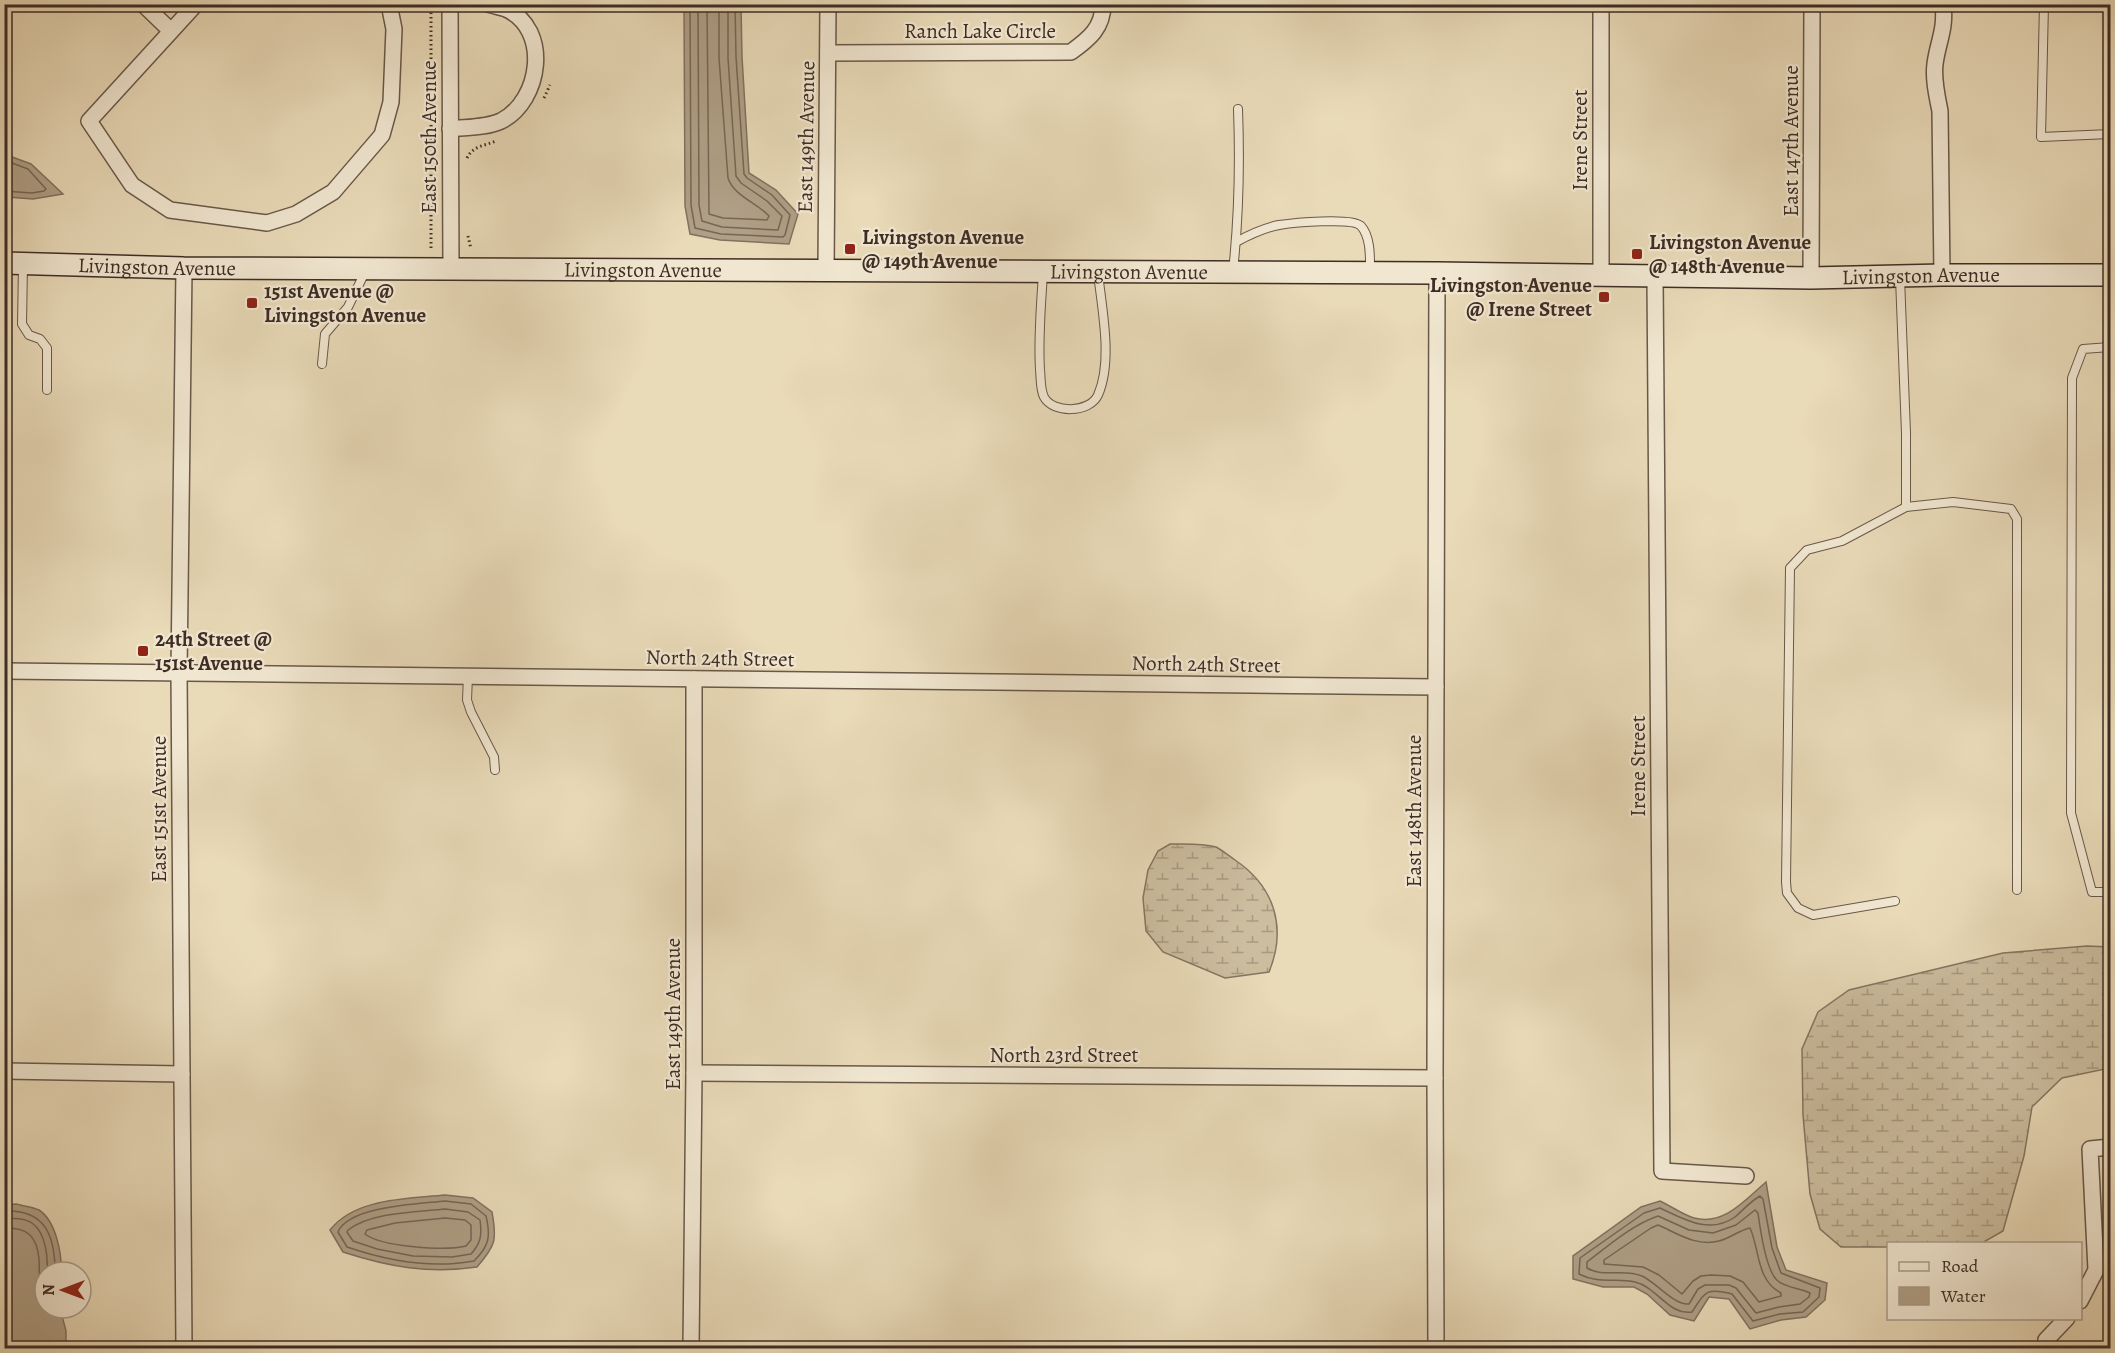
<svg xmlns="http://www.w3.org/2000/svg" width="2115" height="1353" viewBox="0 0 2115 1353" font-family="Alegreya,serif">
	<style>
		.wetland { fill: url(#wetland-marsh); stroke: #857562; stroke-width: 1.5 }
		.water { fill: #af9f86; stroke: #82715f; stroke-width: 1.5 }
		.lines { fill: none; stroke-linecap: round; stroke-linejoin: round }
		.shore { stroke: #766656; stroke-width: 1.5 }
		.lane-casing { stroke: #69584a; stroke-width: 10 }
		.street-casing { stroke: #69584a; stroke-width: 18 }
		.secondary-casing { stroke: #3e2d25; stroke-width: 24 }
		.path { stroke: #3e2d25; stroke-width: 3; stroke-dasharray: 1.5 3; stroke-linecap: butt }
		.lane { stroke: #f1e7d1; stroke-width: 8 }
		.street { stroke: #f1e7d1; stroke-width: 15 }
		.secondary { stroke: #f1e7d1; stroke-width: 21 }
		.poi-dot { fill: #8f2418; stroke: #f1e7d1; stroke-width: 2 }
		.labels { text-anchor: middle; stroke-width: 4.5; stroke-linejoin: round; paint-order: stroke }
		.street-label { font-size: 21px; fill: #3e2d25; stroke: #f1e7d1 }
		.poi-label { font-size: 21px; font-weight: bold; fill: #3e2d25; stroke: #f1e7d1; text-anchor: start }
	</style>
	<defs>
		<pattern id="wetland-marsh" width="20" height="14" patternUnits="userSpaceOnUse" patternTransform="scale(1.5)"><rect width="20" height="14" fill="#ccbd9f"/><path d="M1 5h8M5 5V1M11 12h8M15 12V8" fill="none" stroke="#a79a81"/></pattern>
	</defs>
	<rect width="100%" height="100%" fill="#e9dab8"/>
	<filter id="stains"><feTurbulence type="fractalNoise" baseFrequency=".00333" numOctaves="4"/><feColorMatrix values="0 0 0 0 .2 0 0 0 0 .09 0 0 0 0 .02 0 0 0 .5 -.17"/></filter>
	<radialGradient id="worn" r=".72"><stop offset=".6" stop-color="#630" stop-opacity="0"/><stop offset="1" stop-color="#630" stop-opacity=".3"/></radialGradient>
	<g class="wetland">
		<path d="M 1170,844 C 1184,844 1202,843 1216,847 C 1222,850 1229,856 1235,860 C 1275,887 1287,928 1269,972 L 1225,978 L 1163,952 L 1146,931 L 1143,898 L 1148,870 L 1158,851 Z"/>
		<polygon points="2087,946 2110,947 2110,1068 2062,1078 2032,1107 2024,1156 2003,1231 1982,1243 1888,1244 1888,1247 1841,1247 1820,1229 1810,1194 1803,1115 1802,1049 1818,1012 1849,990 2003,953"/>
	</g>
	<g class="water">
		<polygon points="684,5 741,5 742,57 749,173 776,190 798,214 789,244 720,240 690,234 685,206"/>
		<polygon points="4,154 31,164 63,194 33,199 7,197 4,195"/>
		<path d="M 1766,1182 L 1777,1247 L 1786,1270 L 1827,1283 L 1825,1300 L 1806,1317 L 1781,1320 L 1750,1329 L 1729,1299 L 1709,1297 L 1694,1321 L 1670,1315 L 1647,1294 L 1634,1287 L 1603,1287 L 1573,1279 L 1573,1256 L 1641,1207 L 1660,1201 C 1671,1206 1683,1215 1694,1218 C 1724,1226 1745,1200 1766,1182 Z"/>
		<path d="M 445,1195 L 473,1198 L 492,1212 C 497,1240 496,1245 477,1267 C 429,1274 389,1267 343,1252 L 330,1230 C 355,1198 407,1199 445,1195 Z"/>
		<path d="M 16,1204 C 23,1206 33,1207 39,1210 C 56,1221 62,1254 61,1272 L 45,1272 L 45,1308 L 60,1308 L 66,1331 L 66,1348 L 5,1348 L 5,1205 Z"/>
	</g>
	<g class="lines">
		<g class="shore">
			<polyline points="690,4 691,205 695,228 721,234 783,237 785,235 790,215 772,195 747,178 744,174 736,57 735,4"/>
			<polyline points="698,4 699,205 702,221 722,227 778,230 782,216 767,201 741,183 736,176 728,58 728,4"/>
			<path d="M 707,4 L 709,214 L 723,218 L 767,220 L 769,216 C 756,202 734,196 728,178 L 719,58 L 719,4"/>
			<polyline points="4,160 28,169 46,189 44,191 32,193 4,191"/>
			<path d="M 1760,1196 L 1763,1199 L 1772,1248 L 1781,1273 L 1820,1288 L 1819,1297 L 1803,1312 L 1780,1314 L 1753,1321 L 1732,1294 C 1706,1287 1705,1292 1692,1312 C 1669,1316 1657,1287 1635,1282 C 1616,1277 1600,1285 1579,1274 L 1580,1258 L 1644,1213 L 1660,1208 C 1684,1219 1709,1235 1735,1217 C 1743,1210 1751,1201 1760,1196 Z"/>
			<path d="M 445,1201 L 471,1204 L 486,1216 C 491,1237 489,1246 474,1261 C 431,1269 388,1261 347,1247 L 338,1232 C 349,1206 419,1204 445,1201 Z"/>
			<path d="M 445,1209 L 468,1212 L 480,1220 C 482,1235 481,1243 471,1254 L 452,1257 L 413,1256 L 377,1249 L 353,1241 L 347,1232 L 348,1230 C 371,1212 417,1212 445,1209 Z"/>
			<path d="M 1755,1210 L 1758,1213 C 1760,1228 1766,1272 1778,1281 C 1787,1288 1800,1288 1810,1293 L 1809,1297 L 1800,1304 L 1779,1307 L 1756,1313 L 1736,1288 L 1729,1285 L 1705,1285 L 1698,1289 L 1689,1304 C 1675,1306 1657,1283 1642,1276 C 1624,1268 1603,1278 1587,1268 L 1587,1262 C 1609,1245 1632,1225 1658,1216 L 1689,1230 L 1713,1233 L 1736,1225 Z"/>
			<path d="M 4,1211 C 45,1209 55,1235 55,1272"/>
			<path d="M 445,1218 L 465,1220 L 471,1225 L 471,1240 L 466,1246 C 445,1251 382,1247 365,1234 L 367,1230 L 395,1223 Z"/>
			<path d="M 4,1219 C 13,1218 25,1218 32,1223 C 46,1233 48,1257 47,1272"/>
			<path d="M 1658,1225 C 1677,1233 1696,1247 1719,1241 C 1730,1238 1740,1230 1750,1228 C 1760,1250 1756,1280 1781,1293 L 1781,1296 L 1759,1302 L 1743,1282 L 1730,1276 L 1711,1275 L 1701,1276 L 1693,1281 L 1682,1294 L 1659,1275 L 1643,1267 L 1604,1264 L 1604,1260 L 1651,1228 Z"/>
			<path d="M 4,1228 C 27,1227 37,1236 39,1259 C 40,1271 37,1277 45,1287"/>
		</g>
		<defs>
			<g id="lane">
				<polyline points="2044,4 2041,137 2110,134"/>
				<path d="M 1236,242 C 1249,235 1263,228 1279,225 C 1292,223 1353,217 1361,226 C 1371,237 1370,258 1370,271"/>
				<polyline points="23,265 22,324 29,335 40,339 47,348 47,390"/>
				<path d="M 1233,271 C 1239,216 1240,163 1238,109"/>
				<path d="M 1043,273 C 1041,306 1038,337 1040,370 C 1041,378 1040,389 1044,397 C 1053,414 1090,413 1098,395 C 1113,361 1102,310 1098,273"/>
				<polyline points="2110,347 2083,349 2072,378 2071,813 2092,892 2110,892"/>
				<polyline points="322,364 325,334 348,307 366,270"/>
				<polyline points="1906,507 1953,502 2011,509 2017,519 2017,890"/>
				<polyline points="468,676 467,700 471,712 494,757 495,770"/>
				<polyline points="1895,901 1813,915 1798,908 1787,893 1786,882 1790,568 1807,550 1842,541 1906,507 1906,433 1900,278"/>
			</g>
			<g id="street">
				<polyline points="143,4 171,31"/>
				<polyline points="196,4 89,121 132,185 170,210 267,223 296,214 333,192 382,135 391,102 394,29 389,4"/>
				<polyline points="450,4 451,270"/>
				<polyline points="1601,4 1601,276"/>
				<path d="M 828,53 L 1071,52 C 1089,39 1103,28 1103,4"/>
				<path d="M 450,129 C 466,127 486,128 501,121 C 541,101 551,29 506,9 C 501,7 493,6 488,4"/>
				<polyline points="184,268 179,672 184,1348"/>
				<polyline points="826,270 828,4"/>
				<path d="M 1942,275 L 1940,111 C 1937,96 1933,79 1935,64 C 1938,41 1946,30 1943,4"/>
				<polyline points="1655,277 1662,1171 1746,1176"/>
				<polyline points="1811,278 1812,4"/>
				<polyline points="4,671 1436,687"/>
				<polyline points="4,1071 182,1074"/>
				<polyline points="694,1073 1435,1078"/>
				<polyline points="2080,1301 2096,1270 2090,1149 2110,1147"/>
				<polyline points="691,1348 694,1073 694,679"/>
				<polyline points="1436,1348 1435,1078 1437,273"/>
				<polyline points="2048,1348 2046,1340 2067,1318"/>
			</g>
			<g id="secondary">
				<path id="s1" d="M 4,263 L 184,268 L 1437,273 L 1811,278 L 1942,275 L 2110,275"/>
			</g>
		</defs>
		<use href="#lane" class="lane-casing"/>
		<use href="#street" class="street-casing"/>
		<use href="#secondary" class="secondary-casing"/>
		<g class="path">
			<polyline points="544,98 550,85"/>
			<path d="M 467,158 C 473,146 484,146 496,141"/>
			<polyline points="468,236 471,249"/>
			<polyline points="431,248 431,4"/>
		</g>
		<use href="#lane" class="lane"/>
		<use href="#street" class="street"/>
		<use href="#secondary" class="secondary"/>
	</g>
	<g class="poi-dot">
		<rect x="844" y="243" width="12" height="12" rx="3"/>
		<rect x="1631" y="248" width="12" height="12" rx="3"/>
		<rect x="1598" y="291" width="12" height="12" rx="3"/>
		<rect x="246" y="297" width="12" height="12" rx="3"/>
		<rect x="137" y="645" width="12" height="12" rx="3"/>
	</g>
	<g class="labels">
		<g class="street-label">
			<text x="980" y="38">Ranch Lake Circle</text>
			<text transform="translate(429 137) rotate(-90)" y="7">East 150th Avenue</text>
			<text transform="translate(806 137) rotate(-89)" y="7">East 149th Avenue</text>
			<text transform="translate(1580 140) rotate(-90)" y="7">Irene Street</text>
			<text transform="translate(1791 141) rotate(-90)" y="7">East 147th Avenue</text>
			<text dy="7" stroke="none"><textPath href="#s1" startOffset="153">Livingston Avenue</textPath></text>
			<text dy="7" stroke="none"><textPath href="#s1" startOffset="639">Livingston Avenue</textPath></text>
			<text dy="7" stroke="none"><textPath href="#s1" startOffset="1125">Livingston Avenue</textPath></text>
			<text dy="7" stroke="none"><textPath href="#s1" startOffset="1917">Livingston Avenue</textPath></text>
			<text transform="translate(720 658) rotate(1)" y="7">North 24th Street</text>
			<text transform="translate(1206 664) rotate(1)" y="7">North 24th Street</text>
			<text transform="translate(1638 766) rotate(-90)" y="7">Irene Street</text>
			<text transform="translate(159 809) rotate(-90)" y="7">East 151st Avenue</text>
			<text transform="translate(1414 811) rotate(-90)" y="7">East 148th Avenue</text>
			<text transform="translate(673 1014) rotate(-90)" y="7">East 149th Avenue</text>
			<text x="1064" y="1062">North 23rd Street</text>
		</g>
		<g class="poi-label">
			<text x="862" y="244">Livingston Avenue<tspan x="862" dy="24">@ 149th Avenue</tspan></text>
			<text x="1649" y="249">Livingston Avenue<tspan x="1649" dy="24">@ 148th Avenue</tspan></text>
			<text x="1592" y="292" text-anchor="end">Livingston Avenue<tspan x="1592" dy="24">@ Irene Street</tspan></text>
			<text x="264" y="298">151st Avenue @<tspan x="264" dy="24">Livingston Avenue</tspan></text>
			<text x="155" y="646">24th Street @<tspan x="155" dy="24">151st Avenue</tspan></text>
		</g>
	</g>
	<rect width="2115" height="1353" fill="none" stroke="#e9dab8" stroke-width="24"/>
	<rect x="6" y="6" width="2103" height="1341" fill="none" stroke="#3e2d25" stroke-width="3"/>
	<rect x="12" y="12" width="2091" height="1329" fill="none" stroke="#3e2d25" stroke-width="1.5"/>
	<rect x="1887" y="1242" width="195" height="78" fill="#f1e7d1" stroke="#a99d8c" stroke-width="1.5"/>
	<rect x="1899" y="1262" width="30" height="9" fill="#f1e7d1" stroke="#a99d8c" stroke-width="1.5"/>
	<text x="1941" y="1272" font-size="18" fill="#3e2d25">Road</text>
	<rect x="1899" y="1287" width="30" height="18" fill="#af9f86" stroke="#a99d8c" stroke-width="1.5"/>
	<text x="1941" y="1302" font-size="18" fill="#3e2d25">Water</text>
	<g transform="translate(63 1290) rotate(270)"><circle r="28" fill="#f1e7d1" stroke="#a99d8c" stroke-width="1.5"/>
	<path d="M0-4.5L10 22L0 15L-10 22Z" fill="#8f2418"/>
	<text y="-9" font-size="16" font-weight="bold" text-anchor="middle" fill="#3e2d25">N</text>
	</g>
	<rect width="100%" height="100%" filter="url(#stains)"/>
	<rect width="100%" height="100%" fill="url(#worn)"/>
</svg>
